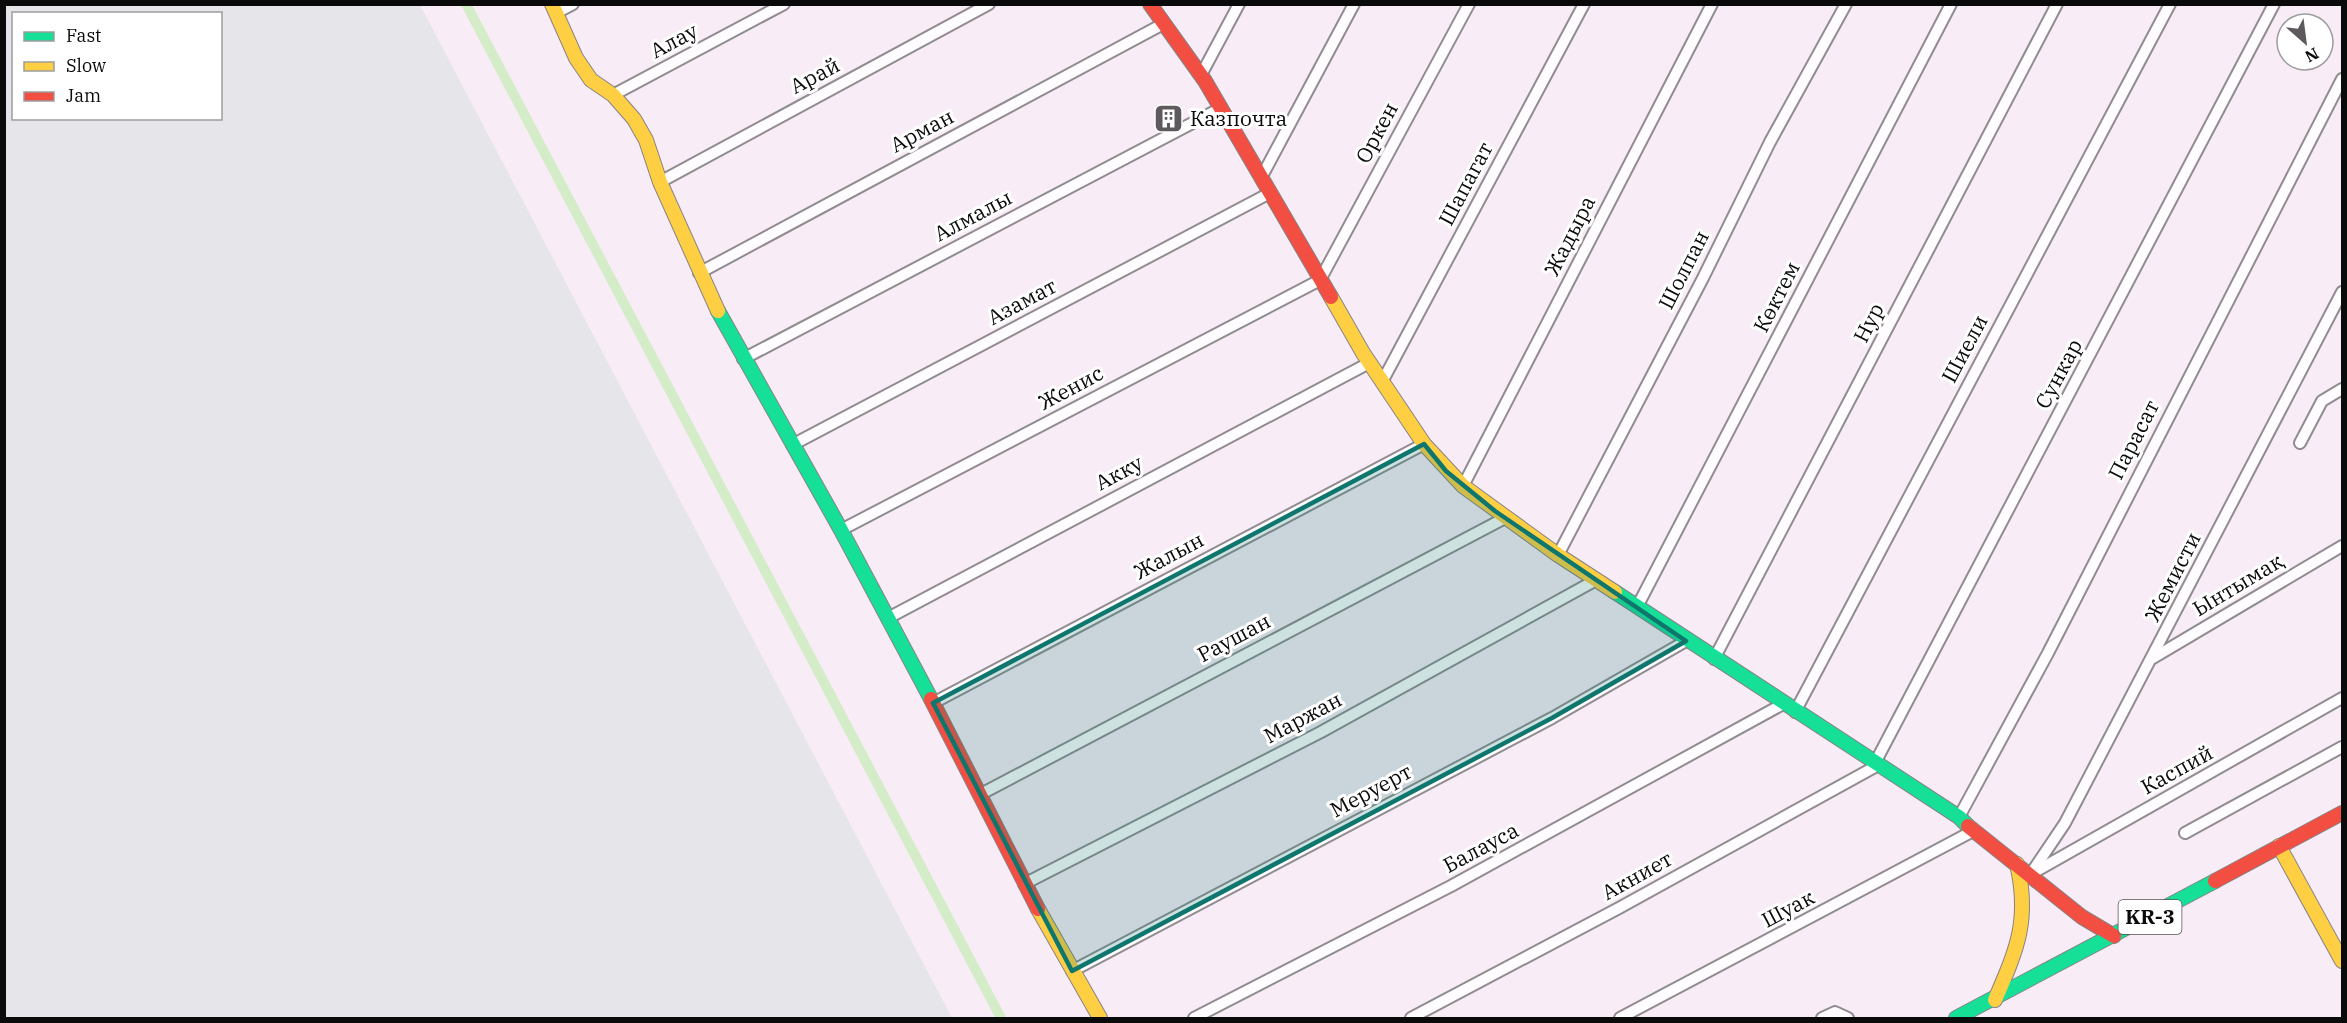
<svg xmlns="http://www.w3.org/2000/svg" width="2347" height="1023" viewBox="0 0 2347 1023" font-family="'IBM Plex Serif',serif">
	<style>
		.industrial { fill: #e6e5e9; fill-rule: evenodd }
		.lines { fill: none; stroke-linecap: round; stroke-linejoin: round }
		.canal { stroke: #d4edc8; stroke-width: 10 }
		.street-casing { stroke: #918c90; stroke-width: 14 }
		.fast-casing { stroke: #888387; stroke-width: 16 }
		.slow-casing { stroke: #888387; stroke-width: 16 }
		.jam-casing { stroke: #888387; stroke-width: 16 }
		.street { stroke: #fefcfe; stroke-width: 10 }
		.fast { stroke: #16e098; stroke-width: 14 }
		.slow { stroke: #ffcf43; stroke-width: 14 }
		.jam { stroke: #f24e42; stroke-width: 14 }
		.marked { fill: #0f766e; fill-opacity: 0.2; stroke: #0f766e; stroke-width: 4.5; stroke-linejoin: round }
		.labels { text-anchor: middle; stroke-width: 6; stroke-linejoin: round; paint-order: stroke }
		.shield { fill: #fff; stroke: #545454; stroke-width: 1.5 }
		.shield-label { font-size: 20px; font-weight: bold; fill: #0a0a0a }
		.street-label { font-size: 21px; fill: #0a0a0a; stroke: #fff }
		.poi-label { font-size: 21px; fill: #0a0a0a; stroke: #fff; text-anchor: start }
	</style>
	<rect width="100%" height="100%" fill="#f8edf6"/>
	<path class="industrial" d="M 5,4 L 420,5 L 952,1018 L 5,1018 ZM 14,14 L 220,14 L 220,118 L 14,118 Z"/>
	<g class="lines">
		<polyline class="canal" points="466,4 1001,1018"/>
		<defs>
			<g id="street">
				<polyline points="556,13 573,4"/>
				<polyline points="1201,75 1239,4"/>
				<polyline points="613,95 784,4"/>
				<polyline points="1261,178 1354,4"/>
				<polyline points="660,182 989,4"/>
				<polyline points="699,273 1163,24"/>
				<polyline points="743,359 1221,108"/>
				<polyline points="1382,382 1584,4"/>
				<polyline points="2300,443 2322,401 2342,389"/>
				<polyline points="792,445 1270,193"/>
				<polyline points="1463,486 1712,4"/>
				<polyline points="841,530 1320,280 1469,4"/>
				<polyline points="1558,555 1703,278 1770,142 1846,4"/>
				<polyline points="1637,607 1951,4"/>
				<polyline points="888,618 1369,363"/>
				<polyline points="2153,658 2342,546"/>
				<polyline points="1714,659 2057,4"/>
				<polyline points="933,703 1424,444"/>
				<polyline points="1795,712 2170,4"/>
				<polyline points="1876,761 2274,4"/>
				<polyline points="981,794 1505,518"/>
				<polyline points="1959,817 2048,653 2342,79"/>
				<polyline points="2185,833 2342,747"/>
				<polyline points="2033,873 2342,698"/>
				<polyline points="2030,875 2065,823 2342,292"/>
				<polyline points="1024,884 1321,732 1596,580"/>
				<polyline points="1072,971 1552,718 1686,641"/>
				<polyline points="1194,1018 1451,886 1783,704"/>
				<polyline points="1411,1018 1619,908 1880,764"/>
				<polyline points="1620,1018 1973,831"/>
				<polyline points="1822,1018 1835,1012 1848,1018"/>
			</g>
			<g id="fast">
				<polyline points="718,311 841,530 931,699"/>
				<polyline points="1615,592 1959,817 1968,826"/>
				<polyline points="1956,1018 2215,881"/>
			</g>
			<g id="slow">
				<polyline points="552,4 576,58 591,80 613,95 634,119 646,140 660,182 718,311"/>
				<polyline points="1331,297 1363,353 1424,444 1463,486 1558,555 1615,592"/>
				<polyline points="2279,846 2342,961"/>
				<polyline points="1038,909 1100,1018"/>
				<path d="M 1995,1000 C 2017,949 2030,920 2017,864"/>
			</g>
			<g id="jam">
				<polyline points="1150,4 1205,81 1331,297"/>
				<polyline points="931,699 1038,909"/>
				<polyline points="1968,826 2082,917 2114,936"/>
				<polyline points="2215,881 2342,813"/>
			</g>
		</defs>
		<use href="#street" class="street-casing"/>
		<use href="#fast" class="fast-casing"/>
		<use href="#slow" class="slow-casing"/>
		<use href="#jam" class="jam-casing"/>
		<use href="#street" class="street"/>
		<use href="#fast" class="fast"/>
		<use href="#slow" class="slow"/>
		<use href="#jam" class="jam"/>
	</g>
	<path class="marked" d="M 1424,444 L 1446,471 L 1495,511 L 1686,641 L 1552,718 L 1072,971 L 933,703 Z"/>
	<defs>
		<symbol id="building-square" viewBox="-11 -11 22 22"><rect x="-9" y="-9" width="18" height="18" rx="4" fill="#5d595d" stroke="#fff"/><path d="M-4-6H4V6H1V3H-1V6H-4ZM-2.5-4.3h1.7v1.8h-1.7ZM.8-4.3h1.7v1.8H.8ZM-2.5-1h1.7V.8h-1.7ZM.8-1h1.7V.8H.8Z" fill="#fff"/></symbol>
	</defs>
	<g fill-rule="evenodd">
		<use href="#building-square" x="1152" y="102" width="33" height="33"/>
	</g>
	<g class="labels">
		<rect class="shield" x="2118.5" y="900" width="63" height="34" rx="4.5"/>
		<g class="shield-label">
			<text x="2150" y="924">KR-3</text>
		</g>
		<g class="street-label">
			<text transform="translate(674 41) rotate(-28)" y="7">Алау</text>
			<text transform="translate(815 76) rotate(-28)" y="7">Арай</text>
			<text transform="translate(922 131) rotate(-28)" y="7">Арман</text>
			<text transform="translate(1377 133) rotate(-62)" y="7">Оркен</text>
			<text transform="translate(1466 184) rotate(-62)" y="7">Шапагат</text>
			<text transform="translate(973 216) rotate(-28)" y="7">Алмалы</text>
			<text transform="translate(1570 236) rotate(-63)" y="7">Жадыра</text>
			<text transform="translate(1684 270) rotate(-63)" y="7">Шолпан</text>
			<text transform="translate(1777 297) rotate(-63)" y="7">Көктем</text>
			<text transform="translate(1022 302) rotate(-28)" y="7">Азамат</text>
			<text transform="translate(1869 323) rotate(-63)" y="7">Нур</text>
			<text transform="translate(1965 349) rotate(-62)" y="7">Шиели</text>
			<text transform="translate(2059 374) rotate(-62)" y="7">Сункар</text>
			<text transform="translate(1071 388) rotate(-28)" y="7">Женис</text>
			<text transform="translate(2134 440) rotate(-63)" y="7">Парасат</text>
			<text transform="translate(1119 473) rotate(-28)" y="7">Акку</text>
			<text transform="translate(1169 556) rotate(-28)" y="7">Жалын</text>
			<text transform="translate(2173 577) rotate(-63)" y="7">Жемисти</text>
			<text transform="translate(2238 585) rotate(-31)" y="7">Ынтымақ</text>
			<text transform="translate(1234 638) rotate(-28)" y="7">Раушан</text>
			<text transform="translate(1303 718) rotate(-28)" y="7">Маржан</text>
			<text transform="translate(2177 770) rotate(-29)" y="7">Каспий</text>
			<text transform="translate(1371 791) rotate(-28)" y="7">Меруерт</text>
			<text transform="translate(1481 848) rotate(-28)" y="7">Балауса</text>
			<text transform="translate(1637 876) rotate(-29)" y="7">Акниет</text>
			<text transform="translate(1788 909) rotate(-28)" y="7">Шуак</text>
		</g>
		<g class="poi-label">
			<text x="1190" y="126">Казпочта</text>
		</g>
	</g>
	<rect width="2347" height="1023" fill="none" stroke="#0a0a0a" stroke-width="12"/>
	<rect x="12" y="12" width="210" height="108" fill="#ffffff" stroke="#9d9d9d" stroke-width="1.5"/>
	<rect x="24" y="32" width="30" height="9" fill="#16e098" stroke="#9d9d9d" stroke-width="1.5"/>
	<text x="66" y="42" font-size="18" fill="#0a0a0a">Fast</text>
	<rect x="24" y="62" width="30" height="9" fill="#ffcf43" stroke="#9d9d9d" stroke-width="1.5"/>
	<text x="66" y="72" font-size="18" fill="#0a0a0a">Slow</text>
	<rect x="24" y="92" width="30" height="9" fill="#f24e42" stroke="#9d9d9d" stroke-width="1.5"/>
	<text x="66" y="102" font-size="18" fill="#0a0a0a">Jam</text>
	<g transform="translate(2305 42) rotate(152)"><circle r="28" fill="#ffffff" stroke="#9d9d9d" stroke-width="1.5"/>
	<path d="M0-4.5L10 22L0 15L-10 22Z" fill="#5d595d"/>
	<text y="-9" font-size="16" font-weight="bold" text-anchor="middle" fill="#0a0a0a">N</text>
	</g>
</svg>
